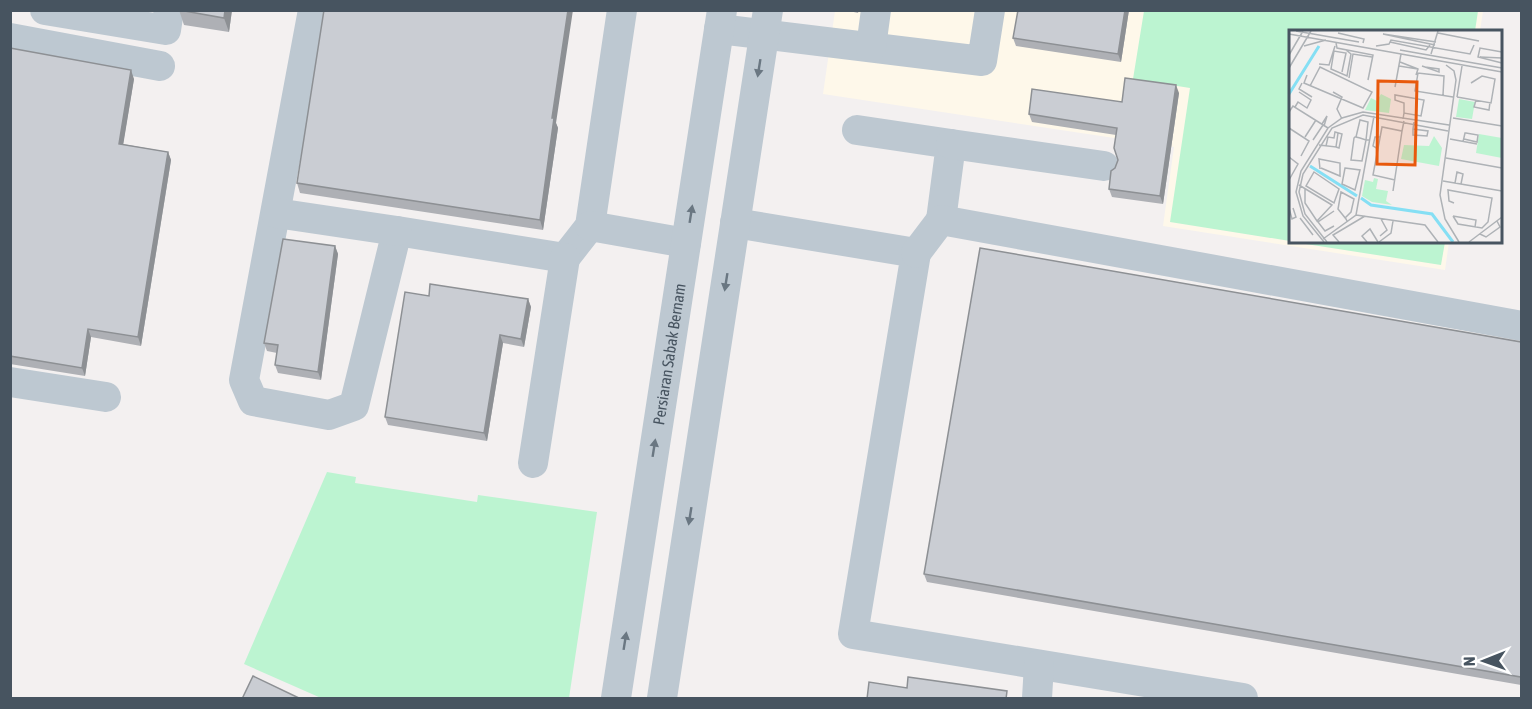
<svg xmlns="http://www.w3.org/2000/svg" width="1532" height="709" viewBox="0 0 1532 709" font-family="'Asap Condensed',sans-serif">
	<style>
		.commercial { fill: #fef8ea }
		.green { fill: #bcf4d1 }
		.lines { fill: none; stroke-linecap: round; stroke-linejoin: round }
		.minor { stroke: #bdc8d1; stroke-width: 30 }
		.wall { fill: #aeb0b5 }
		.shaded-wall { fill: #8d9094 }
		.building { fill: #cacdd3; stroke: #8d9094; stroke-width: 1.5 }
		.oneway { fill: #6a7782 }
		.labels { text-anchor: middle; stroke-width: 4.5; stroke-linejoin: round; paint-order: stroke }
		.street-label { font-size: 16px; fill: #475460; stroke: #fff }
		.inset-river { fill: none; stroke: #85dff4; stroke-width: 3 }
		.inset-road { fill: none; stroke: #aeb2b6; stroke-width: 1.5 }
		.view { fill: #e8590c; fill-opacity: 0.15; stroke: #e8590c; stroke-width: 3 }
		.inset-edge { fill: none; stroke: #475460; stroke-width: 3 }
	</style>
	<rect width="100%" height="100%" fill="#f3f0f0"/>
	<polygon class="commercial" points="835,11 1483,11 1480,31 1290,32 1290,242 1449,242 1445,270 1163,226 1174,147 823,94"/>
	<g class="green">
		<polygon points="1144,11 1478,11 1475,31 1290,32 1290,241 1170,222 1190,88 1133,79"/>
		<polygon points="1293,242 1445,242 1441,265"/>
		<polygon points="327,472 356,477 355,483 477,502 478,495 597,512 569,698 321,698 244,664"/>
	</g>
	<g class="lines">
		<g class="minor">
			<polyline points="45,10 166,30 169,10"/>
			<polyline points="313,10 244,380 253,401 329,415 354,406 397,231 565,258 590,226 622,10"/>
			<polyline points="719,29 982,61 990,10"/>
			<polyline points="10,38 160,66"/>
			<polyline points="871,47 876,10"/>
			<polyline points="857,130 951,144 941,220"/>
			<polyline points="951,144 1104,166"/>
			<polyline points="276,213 397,231"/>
			<polyline points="735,223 916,253 853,634 1243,698"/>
			<polyline points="590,226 686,243"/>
			<polyline points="916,253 941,220 1522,326"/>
			<polyline points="10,382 106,397"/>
			<polyline points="533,463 565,258"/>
			<path id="s1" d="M 616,698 L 722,10"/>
			<polyline points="662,698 768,10"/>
			<polyline points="1037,698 1039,665"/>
		</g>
	</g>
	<g class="wall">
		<polygon points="179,10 232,10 229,32 184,25"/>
		<polygon points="845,10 859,10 858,13"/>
		<polygon points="1129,10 1121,62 1016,46 1013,38"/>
		<polygon points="10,48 134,79 123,144 168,152 171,160 141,346 91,337 85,376 10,364"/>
		<polygon points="1179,93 1163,204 1112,197 1109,189 1118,160 1116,135 1032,122 1029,114 1122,102"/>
		<polygon points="556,123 558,128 543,230 300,193 297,183"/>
		<polygon points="335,246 338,254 321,380 278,373 275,365 277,353 267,351 264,343"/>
		<polygon points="429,296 528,299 531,307 524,347 503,343 487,441 388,425 385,417"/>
		<polygon points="1521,342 1521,685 927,582 924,574"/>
	</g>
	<g class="shaded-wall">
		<polygon points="225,10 232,10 229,32 224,18"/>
		<polygon points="568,10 573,10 556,123 558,128 543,230 540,220 552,118"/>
		<polygon points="1125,10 1129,10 1121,62 1118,54"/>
		<polygon points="131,70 134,79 122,152 119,144"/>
		<polygon points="1176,85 1179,93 1163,204 1160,196"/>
		<polygon points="168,152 171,160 141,346 138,337"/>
		<polygon points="335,246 338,254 321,380 318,372"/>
		<polygon points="528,299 531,307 524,347 521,339"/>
		<polygon points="88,329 91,337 85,376 82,368"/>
		<polygon points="500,335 503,343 487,441 484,433"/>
	</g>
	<g class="building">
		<polygon points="179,10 225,10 224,18"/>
		<polygon points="324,10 568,10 552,118 554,118 540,220 297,183"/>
		<polygon points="1018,10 1125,10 1118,54 1013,38"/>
		<polygon points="10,48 131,70 119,144 168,152 138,337 88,329 82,368 10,356"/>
		<polygon points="1125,78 1176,85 1160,196 1109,189 1111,171 1115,168 1118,160 1114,148 1117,128 1029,114 1032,89 1122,102"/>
		<polygon points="283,239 335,246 318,372 275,365 278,345 264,343"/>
		<polygon points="980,248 1521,342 1521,677 924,574"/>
		<polygon points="430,284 528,299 521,339 500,335 484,433 385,417 405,292 429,296"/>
		<polygon points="253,676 301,699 242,699"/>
		<polygon points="908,677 1007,691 1006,699 867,699 869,682 907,688"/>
	</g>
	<defs><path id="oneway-solid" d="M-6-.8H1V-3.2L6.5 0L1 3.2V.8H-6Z" transform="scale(1.5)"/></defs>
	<g class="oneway">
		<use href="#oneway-solid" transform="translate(759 68) rotate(99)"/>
		<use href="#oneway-solid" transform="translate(691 214) rotate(-81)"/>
		<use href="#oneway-solid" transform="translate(726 282) rotate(99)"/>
		<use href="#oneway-solid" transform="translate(654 448) rotate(-81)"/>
		<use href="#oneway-solid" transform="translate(690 516) rotate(99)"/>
		<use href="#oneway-solid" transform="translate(625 641) rotate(-81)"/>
	</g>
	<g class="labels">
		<g class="street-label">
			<text dy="6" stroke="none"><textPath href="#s1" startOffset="348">Persiaran Sabak Bernam</textPath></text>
		</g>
	</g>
	<g transform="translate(1289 30)">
		<rect width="213" height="213" fill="#f3f0f0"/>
		<path d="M 92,64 L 102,69 L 100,83 L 76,80 L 82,68 L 88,71 ZM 170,69 L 186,72 L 183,89 L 167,87 ZM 190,104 L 213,108 L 213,128 L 187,123 ZM 145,106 L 153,118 L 150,136 L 112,129 L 115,115 L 140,116 ZM 85,148 L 89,149 L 87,159 L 99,161 L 97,171 L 103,175 L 83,172 L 73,166 L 76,150 L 84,152 Z" fill="#bcf4d1"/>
		<path class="inset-river" d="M 0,64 L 30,16M 21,136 L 68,166M 72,168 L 82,175 L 143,184 L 164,212"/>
		<path class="inset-road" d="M 7,1 L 70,12M 49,3 L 75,9 L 74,13M 149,3 L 190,11M 0,4 L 213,42M 101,12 L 137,20 L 141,15M 47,13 L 48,18 L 84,25 L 79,50M 146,15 L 94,4 L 147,12M 15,16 L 37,10M 87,16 L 100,14 L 102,10 L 181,24 L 185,15M 111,20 L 213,38M 213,22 L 191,18 L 189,27 L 213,33M 142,24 L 149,1M 0,25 L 14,1M 191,27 L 213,28M 111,32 L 129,39M 30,34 L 40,35 L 46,16M 157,35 L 165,41 L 167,50 L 151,165 L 156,189 L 170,212M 110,36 L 129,39 L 127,45M 133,36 L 136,37 L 150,39 L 150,42 L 136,37M 0,38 L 22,1M 53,42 L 57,23 L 45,21 L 42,39 L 58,46 L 62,24 L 57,20M 18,45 L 15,53 L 74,78 L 83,62 L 31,37 L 21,56M 60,48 L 64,24 L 83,27M 13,53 L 10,59 L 23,67M 106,57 L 112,24M 44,62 L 53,67 L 48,79 L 53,89M 154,65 L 155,46 L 129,43 L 126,61 L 164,67M 168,67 L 202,73 L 206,49 L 193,46 L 182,53M 168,67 L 173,36M 187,70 L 185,77 L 200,80 L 201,72M 6,77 L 9,72 L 18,78 L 22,70 L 10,62M 0,82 L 4,76 L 39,98M 164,88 L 213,96M 114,89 L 115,83 L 132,86 L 135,70 L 106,65 L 106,70 L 115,73 L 115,83M 33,94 L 38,86 L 35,96M 0,98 L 20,111 L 12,126M 124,99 L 139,101 L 138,106 L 124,105 L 124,99 L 125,92M 16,107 L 27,90M 67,107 L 71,90 L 79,92 L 77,110 L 73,131 L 62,130 L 65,108 L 66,107 L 67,107 L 71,108 L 77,110 L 80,110M 161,109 L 188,114M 24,110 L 34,95M 174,112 L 176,103 L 177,103 L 189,105 L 188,112 L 175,109M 30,115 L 47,117 L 49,103M 37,116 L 39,107 L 45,108 L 46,102 L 53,104 L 50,118 L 47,117M 89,119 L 84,116 L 86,107 L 91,107M 0,127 L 9,134 L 0,150M 157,128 L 213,138M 56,138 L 71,140 L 66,160 L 53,154 ZM 31,139 L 30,129 L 51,133 L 51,146 L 32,138M 25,142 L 50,159 L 45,173 L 17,156 ZM 106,150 L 84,145 L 93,97 L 113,101 L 115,91M 154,151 L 213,161M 166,153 L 168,142 L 174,144 L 172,154M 10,155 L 43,175 L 28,191 L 16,173 L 16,159M 104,161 L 113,101M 0,178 L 3,189 L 7,187 L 4,178M 45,181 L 29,192 L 36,201 L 45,196M 67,185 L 136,195 L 149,212M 164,186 L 169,194 L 193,198 L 199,192 L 203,168 L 159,160 L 160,171 L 165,173M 164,186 L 187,190 L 186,197M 11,188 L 24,205M 56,188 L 62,182 L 65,169 L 52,162 L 49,179 L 57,189 L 58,191M 191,204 L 197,207 L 211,197 L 208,191M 91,206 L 98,200 L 92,189M 34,209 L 67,185 L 85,86M 35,212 L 14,186 L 7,162 L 12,141 L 39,98 L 53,88 L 74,82 L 160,95M 38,212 L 16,184 L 10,162 L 14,144 L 43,98 L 74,85 L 159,101M 50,212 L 44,205 L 76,186M 78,212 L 73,206 L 81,199 L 89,212M 90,212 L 102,203 L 104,191M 180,212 L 213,187"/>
		<path class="view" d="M 89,51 L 128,52 L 126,135 L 88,134 Z"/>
		<rect width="213" height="213" class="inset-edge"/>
	</g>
	<rect width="1532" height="709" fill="none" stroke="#475460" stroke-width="24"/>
	<g transform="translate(1484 661) rotate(269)" stroke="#ffffff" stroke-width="4.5" paint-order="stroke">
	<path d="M0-4.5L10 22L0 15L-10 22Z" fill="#475460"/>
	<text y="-9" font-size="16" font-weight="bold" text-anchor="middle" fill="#475460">N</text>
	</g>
</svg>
